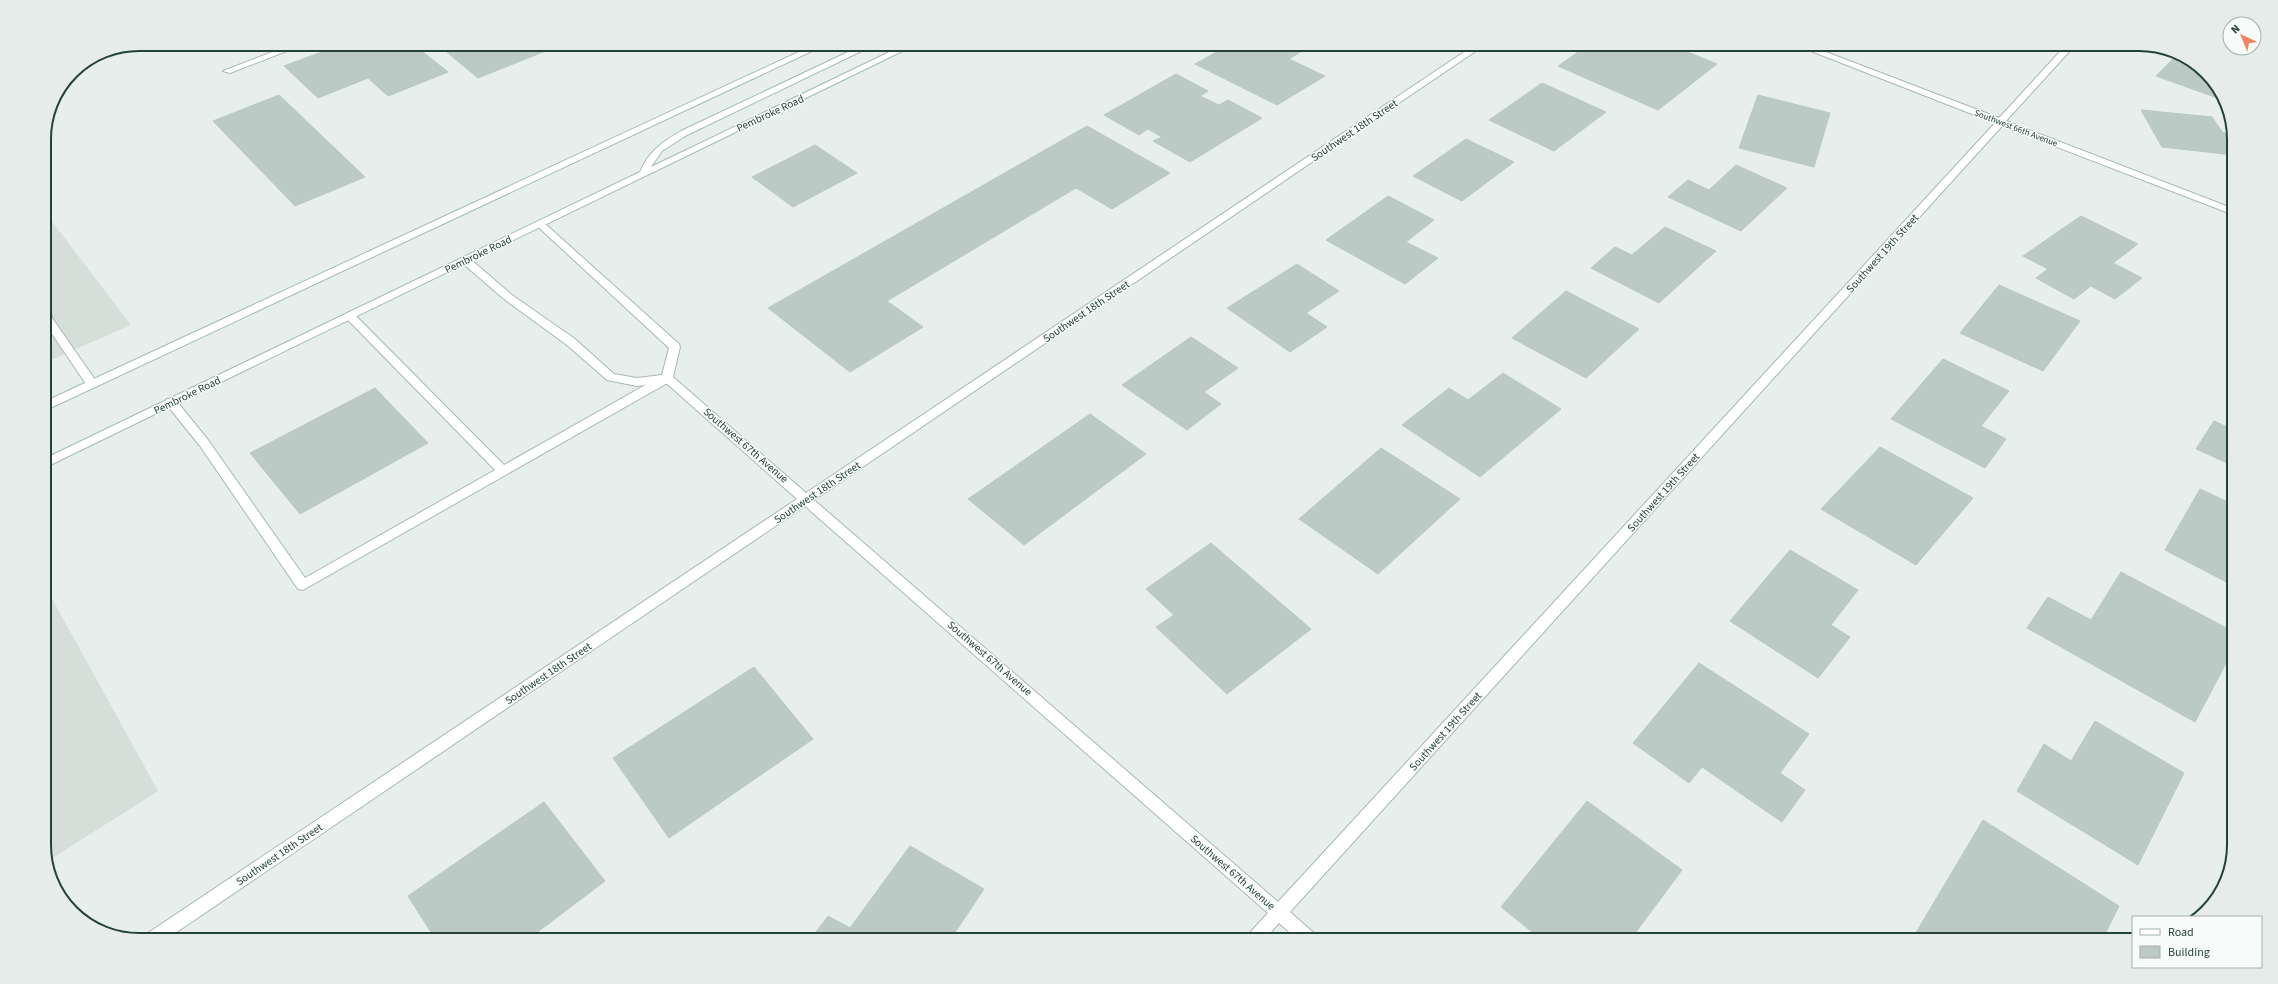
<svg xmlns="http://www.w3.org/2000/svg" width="2278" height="984" viewBox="0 0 2278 984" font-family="'Source Sans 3',sans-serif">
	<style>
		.built { fill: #d4dfda }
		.building { fill: #bbcac4; stroke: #b8c9c2 }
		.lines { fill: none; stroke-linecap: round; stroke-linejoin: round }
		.service-casing { stroke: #a8b8b2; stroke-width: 2 }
		.minor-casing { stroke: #a8b8b2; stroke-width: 2 }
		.secondary-casing { stroke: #a4bbb3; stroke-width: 2 }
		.service { fill: #fff; fill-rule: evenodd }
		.minor { fill: #fff; fill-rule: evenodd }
		.secondary { fill: #fff; fill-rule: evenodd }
		.labels { text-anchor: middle; stroke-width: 3; stroke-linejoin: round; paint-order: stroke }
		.far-street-label { font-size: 9px; fill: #24423a; stroke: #f7fbf9 }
		.street-label { font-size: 11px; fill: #24423a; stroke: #f7fbf9 }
		.rim { fill: none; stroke: #24423a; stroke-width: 2 }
	</style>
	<rect width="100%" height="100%" fill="#e6efeb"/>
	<g class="built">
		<polygon points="44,211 131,325 44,363"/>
		<polygon points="44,584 158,791 48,861 44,851"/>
	</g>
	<g class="building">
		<polygon points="343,44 413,44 448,72 388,96 368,78 318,98 284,66"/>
		<polygon points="437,44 563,44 478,78"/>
		<polygon points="1231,44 1313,44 1289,59 1325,76 1277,105 1195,64"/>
		<polygon points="1599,44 1668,44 1717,64 1658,110 1558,66 1581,50 1586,53"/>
		<polygon points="2178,54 2218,86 2223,100 2156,76"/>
		<polygon points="1176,74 1208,91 1200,96 1219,105 1228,100 1262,118 1190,162 1153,141 1162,137 1148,129 1139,135 1104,115"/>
		<polygon points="1542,83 1606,112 1554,151 1489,120"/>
		<polygon points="279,95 365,177 295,206 213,121"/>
		<polygon points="1758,95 1830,113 1814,167 1739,148"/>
		<polygon points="2141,110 2212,117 2223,133 2234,134 2234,155 2162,147"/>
		<polygon points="1087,126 1170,173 1112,209 1076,188 887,301 923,327 850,372 768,308"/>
		<polygon points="1466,139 1514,162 1462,201 1413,176"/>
		<polygon points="815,145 857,173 793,207 752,177"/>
		<polygon points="1736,165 1787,188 1741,231 1668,197 1688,180 1709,190"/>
		<polygon points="1388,196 1434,220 1406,242 1438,258 1405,284 1326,240"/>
		<polygon points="2081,216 2138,244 2113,263 2142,278 2115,299 2091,286 2074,299 2036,278 2048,269 2023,256"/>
		<polygon points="1665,227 1716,251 1659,303 1591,268 1615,247 1632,255"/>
		<polygon points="1297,264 1339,291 1306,313 1327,327 1290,352 1227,308"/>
		<polygon points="1999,285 2080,321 2043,371 1960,333"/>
		<polygon points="1566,291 1639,329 1586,378 1512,338"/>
		<polygon points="1191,337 1238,368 1204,392 1221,404 1187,430 1122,385"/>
		<polygon points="1943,359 2009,391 1981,426 2006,439 1985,468 1891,419"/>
		<polygon points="1503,373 1561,409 1480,477 1402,425 1449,388 1468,400"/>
		<polygon points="375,388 428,443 300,514 250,453"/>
		<polygon points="1090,414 1146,454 1024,545 968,499"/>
		<polygon points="2214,421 2234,430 2234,466 2196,449"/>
		<polygon points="1880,447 1973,498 1916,565 1821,509"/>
		<polygon points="1381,448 1460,499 1378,574 1299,519"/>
		<polygon points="2200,489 2234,505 2234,586 2165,550"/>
		<polygon points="1211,543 1311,629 1227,694 1156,627 1174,615 1146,589"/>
		<polygon points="1790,550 1858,590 1831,625 1850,637 1818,678 1730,621"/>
		<polygon points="2121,572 2234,632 2234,648 2195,722 2027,628 2048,597 2091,620"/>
		<polygon points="1699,663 1809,734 1780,773 1805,790 1782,822 1702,767 1689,783 1633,743"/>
		<polygon points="754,667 813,739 669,838 613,758"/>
		<polygon points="2095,721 2184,773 2138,865 2017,791 2044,744 2071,761"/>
		<polygon points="1587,801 1682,870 1630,940 1542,940 1501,907"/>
		<polygon points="544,802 605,881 527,940 436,940 408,896"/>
		<polygon points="1983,820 2119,906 2102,940 1919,940 1914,936"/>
		<polygon points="910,846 984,889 950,940 810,940 828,916 850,928"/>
	</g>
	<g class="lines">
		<defs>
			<g id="service">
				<polygon points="293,44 305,44 230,73 223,71"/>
				<polygon points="349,312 353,313 504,465 663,375 671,375 673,378 671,381 303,590 298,589 200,446 167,405 165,402 167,399 175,399 208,440 305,578 495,470 345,317 344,315"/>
			</g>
			<g id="minor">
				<polygon points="1476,44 1486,44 814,500 1278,902 1995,123 1793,44 1805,44 1999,118 2067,44 2076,44 2006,121 2234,209 2234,215 2002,126 1290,912 1316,935 1318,940 1298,940 1279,923 1264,940 1246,940 1248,935 1268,913 805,506 165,940 143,940 145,935 797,499 665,382 637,386 607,380 567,345 504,299 461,262 461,258 469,258 512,295 575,339 614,374 637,378 662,375 669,348 535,224 540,221 543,222 679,344 680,347 673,377 806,493"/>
				<polygon points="44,295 49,298 52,318 96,381 98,384 96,387 88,387 44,322"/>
			</g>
			<g id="secondary">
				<polygon points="816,44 827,44 44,411 44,402"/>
				<path d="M 865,44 L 876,44 L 687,135 L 662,151 L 651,167 L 906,44 L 917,44 L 44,468 L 44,459 L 640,172 C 648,152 662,142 681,131 Z"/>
			</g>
		</defs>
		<use href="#service" class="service-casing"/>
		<use href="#minor" class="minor-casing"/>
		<use href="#secondary" class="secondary-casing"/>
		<use href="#service" class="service"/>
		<use href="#minor" class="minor"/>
		<use href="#secondary" class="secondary"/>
	</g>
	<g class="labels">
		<g class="far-street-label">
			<text transform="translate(2016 128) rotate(21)" y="3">Southwest 66th Avenue</text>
		</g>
		<g class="street-label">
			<text transform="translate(770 113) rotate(-25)" y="4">Pembroke Road</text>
			<text transform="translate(1354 130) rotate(-34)" y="4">Southwest 18th Street</text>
			<text transform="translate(1882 253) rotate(-48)" y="4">Southwest 19th Street</text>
			<text transform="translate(478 254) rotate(-26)" y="4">Pembroke Road</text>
			<text transform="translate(1086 311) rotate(-34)" y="4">Southwest 18th Street</text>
			<text transform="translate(187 395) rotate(-26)" y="4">Pembroke Road</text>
			<text transform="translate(746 445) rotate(41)" y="4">Southwest 67th Avenue</text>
			<text transform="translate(817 492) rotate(-34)" y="4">Southwest 18th Street</text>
			<text transform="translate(1663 492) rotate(-48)" y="4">Southwest 19th Street</text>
			<text transform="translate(990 658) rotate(41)" y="4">Southwest 67th Avenue</text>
			<text transform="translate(548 673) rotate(-34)" y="4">Southwest 18th Street</text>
			<text transform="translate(1445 731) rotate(-48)" y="4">Southwest 19th Street</text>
			<text transform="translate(279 854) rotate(-34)" y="4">Southwest 18th Street</text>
			<text transform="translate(1233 872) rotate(41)" y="4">Southwest 67th Avenue</text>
		</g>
	</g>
	<path d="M0 0H2278V984H0ZM139 51H2139A88 88 0 0 1 2227 139V845A88 88 0 0 1 2139 933H139A88 88 0 0 1 51 845V139A88 88 0 0 1 139 51Z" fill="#e6ecea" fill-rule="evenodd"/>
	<path class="rim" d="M139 51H2139A88 88 0 0 1 2227 139V845A88 88 0 0 1 2139 933H139A88 88 0 0 1 51 845V139A88 88 0 0 1 139 51Z"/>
	<rect x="2132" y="916" width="130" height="52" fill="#f7fbf9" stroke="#a3b1ad"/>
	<rect x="2140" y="929" width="20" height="6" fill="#ffffff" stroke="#a3b1ad"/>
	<text x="2168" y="936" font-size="12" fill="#24423a">Road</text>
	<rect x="2140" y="946" width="20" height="12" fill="#bbcac4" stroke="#a3b1ad"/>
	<text x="2168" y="956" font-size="12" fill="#24423a">Building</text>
	<g transform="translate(2242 36) rotate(316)"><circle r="19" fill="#f7fbf9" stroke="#a3b1ad"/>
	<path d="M0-3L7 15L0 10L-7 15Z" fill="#f4845f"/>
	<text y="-6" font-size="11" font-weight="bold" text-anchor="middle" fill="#24423a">N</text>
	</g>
</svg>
